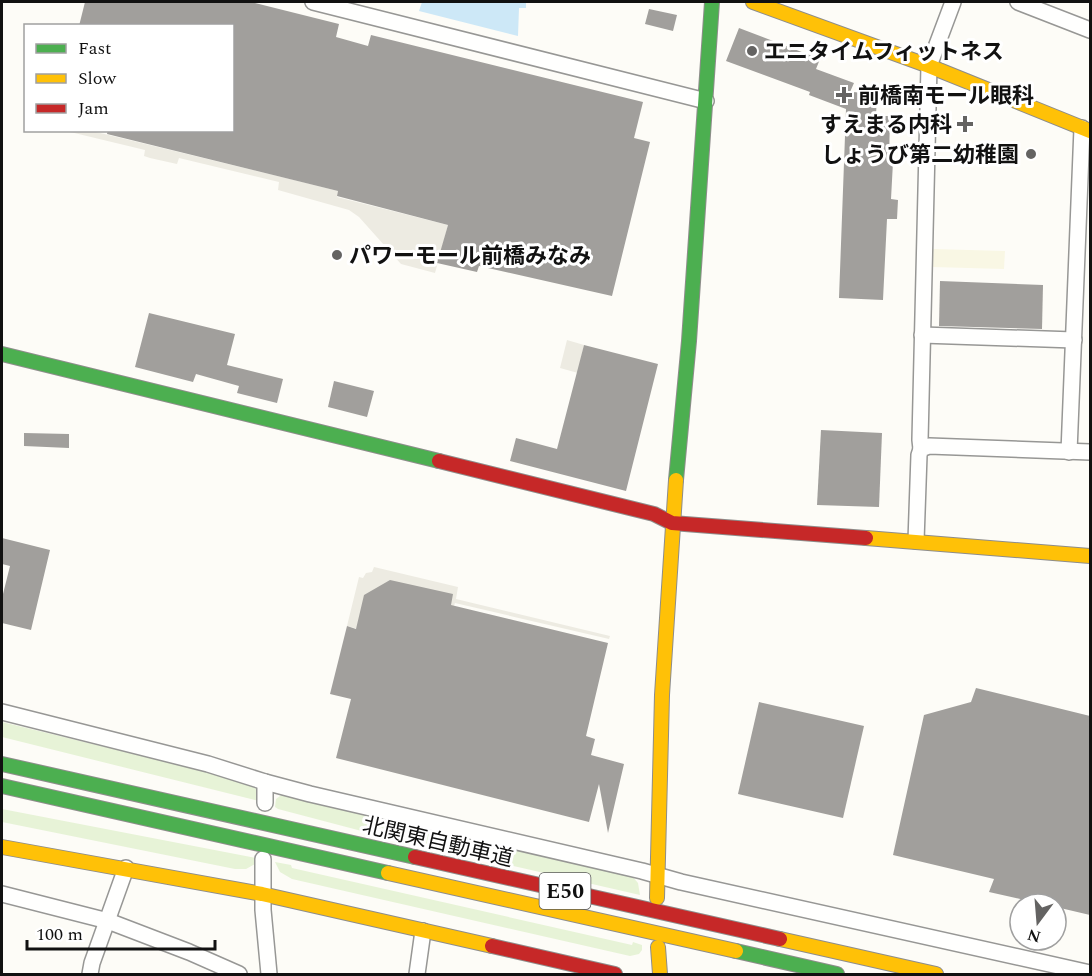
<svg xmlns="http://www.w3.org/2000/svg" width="1092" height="976" viewBox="0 0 1092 976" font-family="Spectral,'Noto Sans JP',serif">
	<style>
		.farmland { fill: #f9f7e4 }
		.green { fill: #e7f3d7 }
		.plaza { fill: #edebe2 }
		.water { fill: #cde8f7 }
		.building { fill: #a19f9c }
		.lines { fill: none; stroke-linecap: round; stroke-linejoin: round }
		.street-casing { stroke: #979795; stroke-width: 18 }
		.fast-casing { stroke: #8e8d8b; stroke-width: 16 }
		.slow-casing { stroke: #8e8d8b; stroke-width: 16 }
		.jam-casing { stroke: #8e8d8b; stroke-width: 16 }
		.street { stroke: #fffffe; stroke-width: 15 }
		.fast { stroke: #4caf50; stroke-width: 14 }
		.slow { stroke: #ffc107; stroke-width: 14 }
		.jam { stroke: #c62828; stroke-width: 14 }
		.poi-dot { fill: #646362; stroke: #fff; stroke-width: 2 }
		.labels { text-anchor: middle; stroke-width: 6; stroke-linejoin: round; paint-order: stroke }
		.shield { fill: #fff; stroke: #585858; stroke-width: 1.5 }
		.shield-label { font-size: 21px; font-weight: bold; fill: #111 }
		.poi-label { font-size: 22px; font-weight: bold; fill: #111; stroke: #fff; text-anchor: start }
		.street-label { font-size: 22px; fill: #111; stroke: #fff }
	</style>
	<rect width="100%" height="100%" fill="#fdfcf7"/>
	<polygon class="farmland" points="933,249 1005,251 1004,269 932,267"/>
	<g class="green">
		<polygon points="2,722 208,772 253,786 257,790 259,801 2,737"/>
		<polygon points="284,793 632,876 638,883 640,895 373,834 278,809 275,807 276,799"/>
		<polygon points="2,809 256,858 255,864 246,869 235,869 2,822"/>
		<polygon points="275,862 291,865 292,868 632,945 633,942 642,945 642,950 639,954 630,956 292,879 280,872"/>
	</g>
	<g class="plaza">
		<polygon points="66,131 92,131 298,181 338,191 337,197 448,225 435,273 401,264 359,217 349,210 278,190 279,182 179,158 177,164 150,158 144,156 145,150"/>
		<polygon points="567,340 584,345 578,373 560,368"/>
		<polygon points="374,567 458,587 456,599 610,636 609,639 455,603 454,606 365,631 347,626 359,577 363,578 366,573 372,572"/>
	</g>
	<polygon class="water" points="422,2 526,2 526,8 519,8 518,36 419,11"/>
	<g class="building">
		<polygon points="85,2 251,2 339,24 336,37 368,46 371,35 643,102 634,138 650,142 612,296 479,266 477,272 437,263 448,225 337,196 338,191 107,134 108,130 232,130 232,26 79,26"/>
		<polygon points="649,9 677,15 673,31 645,24"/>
		<polygon points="739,28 820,59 816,69 854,83 850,92 877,93 876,116 890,116 889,162 893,162 891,199 898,200 897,219 887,219 883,300 839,298 846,109 809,95 810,92 726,61"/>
		<polygon points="940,281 1043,285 1042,329 939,326"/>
		<polygon points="149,313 235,334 227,365 283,379 277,403 237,393 239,386 196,374 193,382 135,367"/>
		<polygon points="584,345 658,364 626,491 510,461 516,438 557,449"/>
		<polygon points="334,381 374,391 367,417 328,407"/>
		<polygon points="821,430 882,433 879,507 817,505"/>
		<polygon points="24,433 69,434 69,448 24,446"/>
		<polygon points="2,538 50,550 31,630 2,623 2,594 3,594 10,566 2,564"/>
		<polygon points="390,580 453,594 451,605 608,643 586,736 595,739 591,755 624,764 608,833 599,784 589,822 336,758 351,699 330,694 347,626 356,629 364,595"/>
		<polygon points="976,688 1090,716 1090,915 1056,907 1056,904 1042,904 989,892 994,879 893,855 924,715 971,702"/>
		<polygon points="759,702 864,726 843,818 738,794"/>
	</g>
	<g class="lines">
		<defs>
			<g id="street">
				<polyline points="313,2 706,101"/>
				<polyline points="1018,2 1090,30"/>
				<polyline points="922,335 1074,340"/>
				<polyline points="921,449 920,440 929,66 953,2"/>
				<polyline points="1069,452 1082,128"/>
				<polyline points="916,541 919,455 921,449 929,446 1090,452"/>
				<polyline points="2,712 208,764 265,782 310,794 642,871 681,882 1090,973"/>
				<polyline points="265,803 265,782"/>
				<polyline points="263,859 263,910 269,974"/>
				<polyline points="2,894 108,921 189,952 239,974"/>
				<polyline points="90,974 92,963 126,868"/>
				<polyline points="417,974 423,931"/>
			</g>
			<g id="fast">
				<polyline points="2,354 439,461"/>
				<polyline points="676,480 689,341 712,2"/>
				<polyline points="2,764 415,857"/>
				<polyline points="2,786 388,873"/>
				<polyline points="736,951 837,974"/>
			</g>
			<g id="slow">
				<polyline points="753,2 929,66 1090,131"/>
				<polyline points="866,538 1090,556"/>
				<polyline points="2,847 262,894 492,946"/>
				<polyline points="388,873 736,951"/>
				<polyline points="657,898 662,695 676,480"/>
				<polyline points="780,939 936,974"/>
				<polyline points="658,947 660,974"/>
			</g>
			<g id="jam">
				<polyline points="439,461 654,514 672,523 866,538"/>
				<polyline points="415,857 780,939"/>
				<polyline points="492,946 615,974"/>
			</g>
		</defs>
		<use href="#street" class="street-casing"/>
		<use href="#fast" class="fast-casing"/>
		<use href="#slow" class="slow-casing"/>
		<use href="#jam" class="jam-casing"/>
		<use href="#street" class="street"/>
		<use href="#fast" class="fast"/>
		<use href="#slow" class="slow"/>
		<use href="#jam" class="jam"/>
	</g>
	<g class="poi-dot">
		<circle cx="752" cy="51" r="6"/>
		<path d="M841 86h6v6h6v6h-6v6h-6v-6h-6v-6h6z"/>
		<path d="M962 115h6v6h6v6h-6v6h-6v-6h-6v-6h6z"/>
		<circle cx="1031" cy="154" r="6"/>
		<circle cx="337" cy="255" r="6"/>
	</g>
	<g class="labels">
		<rect class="shield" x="539.5" y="873" width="51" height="36" rx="4.5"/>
		<g class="shield-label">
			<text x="565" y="898">E50</text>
		</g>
		<g class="poi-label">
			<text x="764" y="59">エニタイムフィットネス</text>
			<text x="858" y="103">前橋南モール眼科</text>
			<text x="952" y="132" text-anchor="end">すえまる内科</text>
			<text x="1019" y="162" text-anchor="end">しょうび第二幼稚園</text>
			<text x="349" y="263">パワーモール前橋みなみ</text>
		</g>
		<g class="street-label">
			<text transform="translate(438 841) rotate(13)" y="8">北関東自動車道</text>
		</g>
	</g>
	<rect width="1092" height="976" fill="none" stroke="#111111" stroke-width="6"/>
	<rect x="24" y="24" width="210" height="108" fill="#ffffff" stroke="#a0a0a0" stroke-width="1.5"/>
	<rect x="36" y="44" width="30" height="9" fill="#4caf50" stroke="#a0a0a0" stroke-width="1.5"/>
	<text x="78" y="54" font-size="18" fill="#111111">Fast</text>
	<rect x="36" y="74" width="30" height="9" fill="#ffc107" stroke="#a0a0a0" stroke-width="1.5"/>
	<text x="78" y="84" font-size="18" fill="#111111">Slow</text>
	<rect x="36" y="104" width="30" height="9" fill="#c62828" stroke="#a0a0a0" stroke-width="1.5"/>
	<text x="78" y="114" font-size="18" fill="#111111">Jam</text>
	<g transform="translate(1038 922) rotate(196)"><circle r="28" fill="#ffffff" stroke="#a0a0a0" stroke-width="1.5"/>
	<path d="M0-4.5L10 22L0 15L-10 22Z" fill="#646362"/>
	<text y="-9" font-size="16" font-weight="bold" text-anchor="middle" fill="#111111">N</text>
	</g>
	<path d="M27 940v9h188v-9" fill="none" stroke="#111111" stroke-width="3"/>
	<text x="36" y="940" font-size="18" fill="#111111" stroke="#ffffff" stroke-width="4.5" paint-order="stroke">100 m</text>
</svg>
